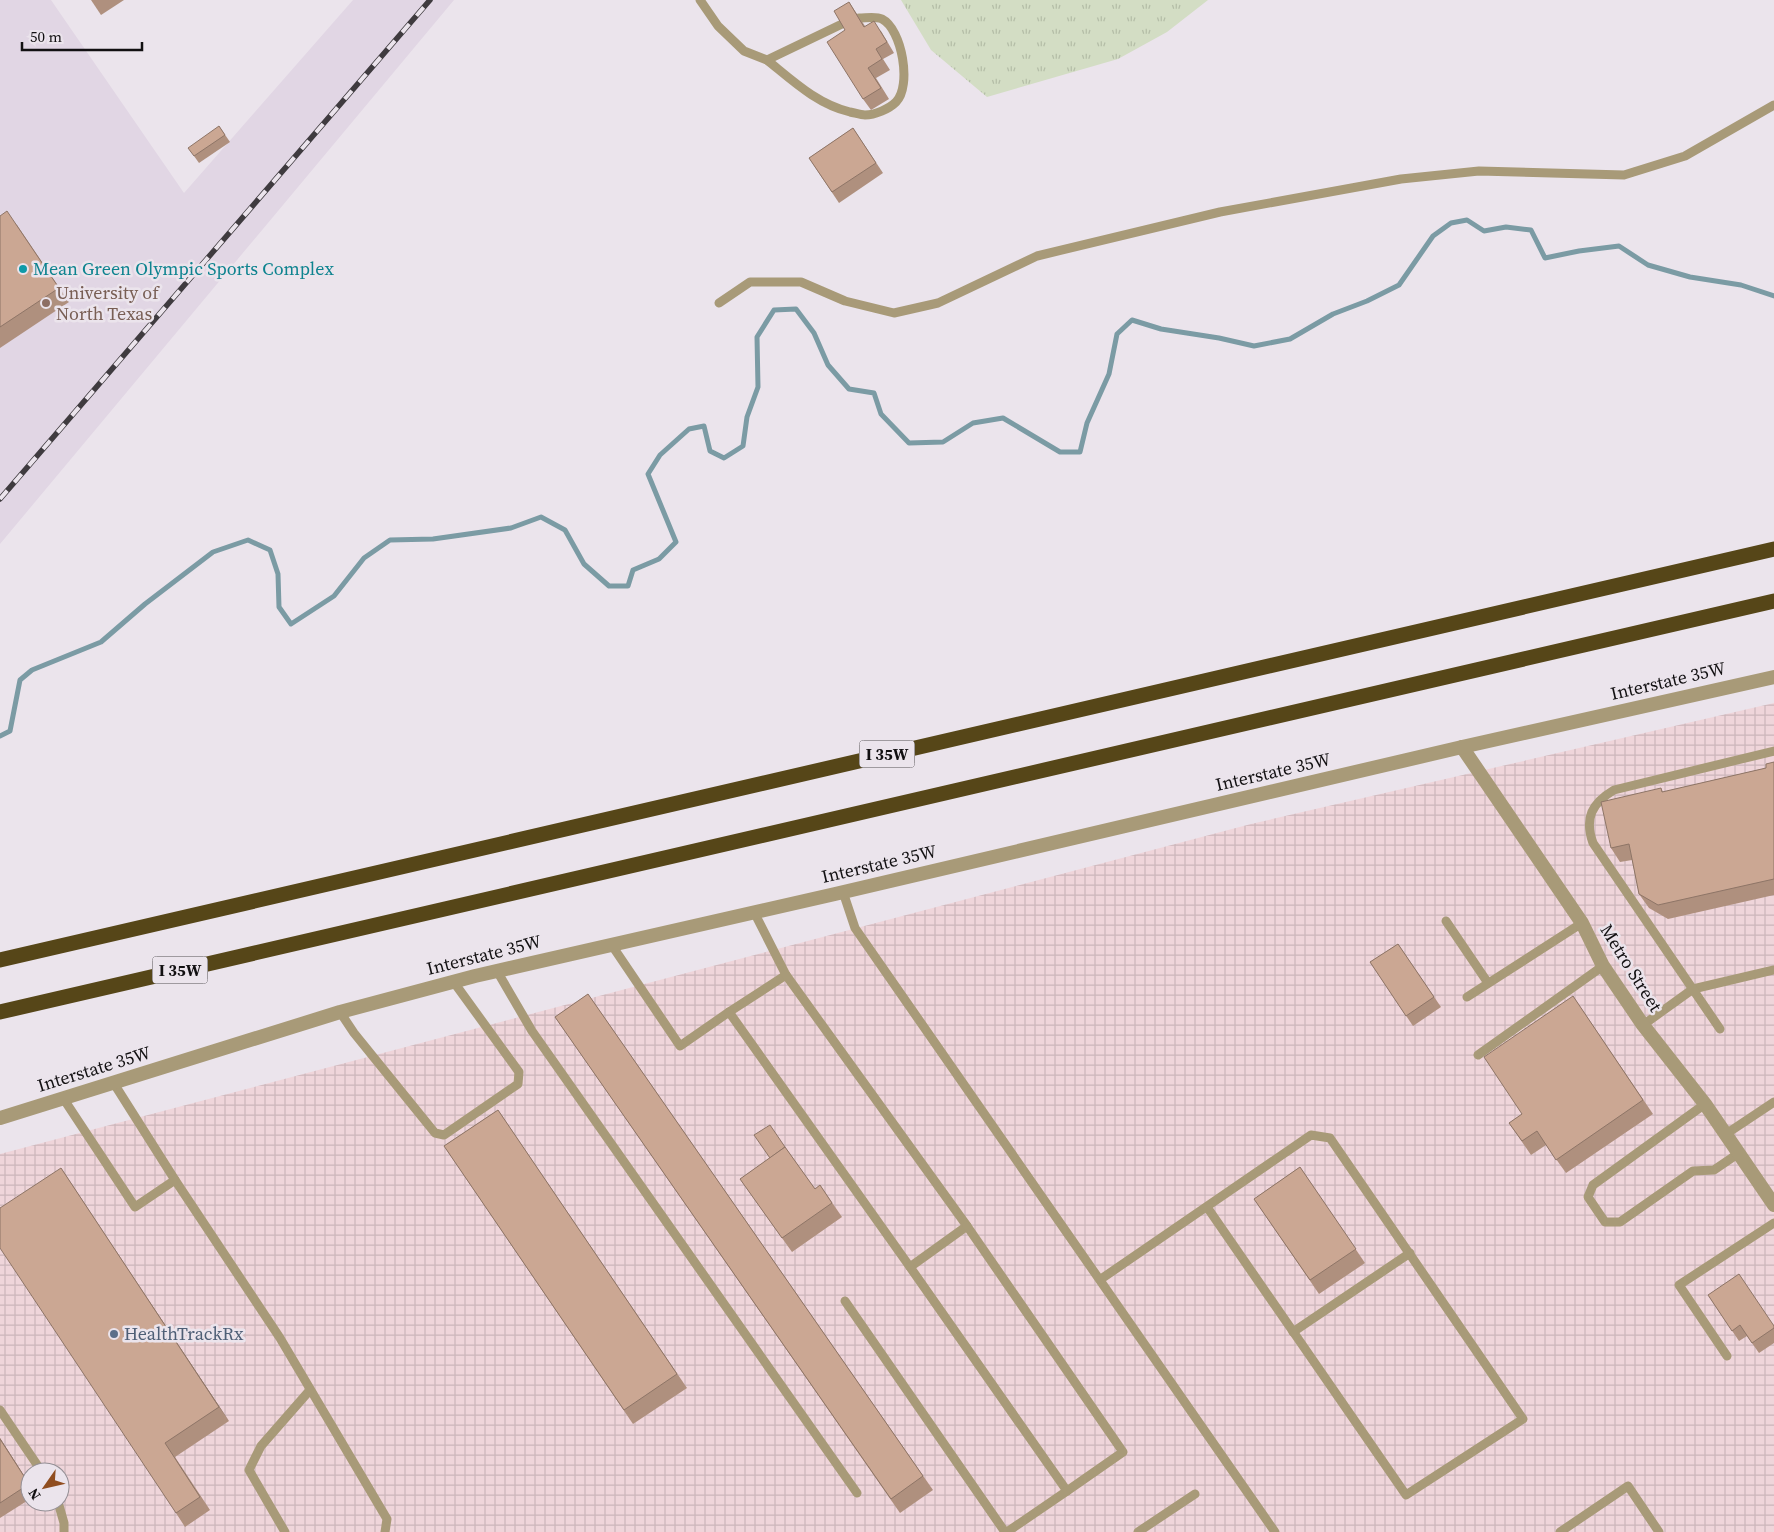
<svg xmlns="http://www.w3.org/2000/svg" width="1774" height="1532" viewBox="0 0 1774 1532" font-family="'Source Serif 4',serif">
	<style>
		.industrial { fill: url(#industrial-grid); fill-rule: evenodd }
		.built { fill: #e1d6e4 }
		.grass { fill: url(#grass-tufts) }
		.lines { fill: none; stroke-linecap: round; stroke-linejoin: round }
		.stream { stroke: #7b9ba4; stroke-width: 5 }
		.service { stroke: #a89a78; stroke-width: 9 }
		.minor { stroke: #a89a78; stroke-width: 14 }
		.tertiary { stroke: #a89a78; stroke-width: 14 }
		.motorway { stroke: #564618; stroke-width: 15 }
		.rail-casing { stroke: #3f3b3f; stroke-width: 5.5 }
		.rail { stroke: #ebe4ec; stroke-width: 4; stroke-dasharray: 11; stroke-linecap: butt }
		.wall { fill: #af907e }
		.shaded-wall { fill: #8e7567 }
		.building { fill: #cba793; stroke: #8e7567 }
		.culture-dot { fill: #0f9aa8; stroke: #ebe4ec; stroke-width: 2 }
		.education-dot { fill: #8d6e63; stroke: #ebe4ec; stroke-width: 2 }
		.service-dot { fill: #5c6f8a; stroke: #ebe4ec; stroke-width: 2 }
		.labels { text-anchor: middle; stroke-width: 5; stroke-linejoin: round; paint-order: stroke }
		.shield { fill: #ebe4ec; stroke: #535053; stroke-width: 1 }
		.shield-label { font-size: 16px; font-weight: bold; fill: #121012 }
		.culture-label { font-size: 18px; fill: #0d838f; stroke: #ebe4ec; text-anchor: start }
		.education-label { font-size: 18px; fill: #785e54; stroke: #ebe4ec; text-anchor: start }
		.street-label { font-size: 18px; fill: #121012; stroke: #ebe4ec }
		.service-label { font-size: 18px; fill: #4e5e75; stroke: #ebe4ec; text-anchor: start }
	</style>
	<defs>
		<pattern id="industrial-grid" width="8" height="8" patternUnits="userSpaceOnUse" patternTransform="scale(1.25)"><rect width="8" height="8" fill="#efd5da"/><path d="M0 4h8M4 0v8" fill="none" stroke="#ccb6ba"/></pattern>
		<pattern id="grass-tufts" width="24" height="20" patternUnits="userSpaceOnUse" patternTransform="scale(1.25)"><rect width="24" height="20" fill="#d3ddc4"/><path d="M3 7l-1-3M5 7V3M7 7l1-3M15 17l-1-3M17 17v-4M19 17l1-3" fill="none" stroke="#b4bda7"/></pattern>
	</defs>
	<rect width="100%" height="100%" fill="#ebe4ec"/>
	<path class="industrial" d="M 1774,703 L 1774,1532 L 0,1532 L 0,1154 L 1251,824 ZM 30,1472 L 60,1472 L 60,1502 L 30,1502 Z"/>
	<polygon class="built" points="0,0 51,0 184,193 353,0 454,0 0,544"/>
	<polygon class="grass" points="901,0 1208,0 1167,32 1118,59 987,97 931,50"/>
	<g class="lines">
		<polyline class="stream" points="0,736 10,731 20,680 32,670 101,642 145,604 213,552 248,540 270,550 278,574 279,607 291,624 334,596 364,558 390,540 433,539 511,528 541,517 565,530 584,564 609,586 628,586 633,570 659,559 676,542 648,474 660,455 689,429 704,426 710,451 724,458 743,446 747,417 758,387 757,337 774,310 796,309 814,333 828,365 849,389 874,393 881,414 909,443 943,442 973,423 1003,418 1060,452 1080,452 1087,423 1109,374 1117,334 1132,320 1161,329 1219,338 1254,346 1290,339 1333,314 1367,301 1399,285 1433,236 1451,223 1467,220 1484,231 1506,227 1531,230 1545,258 1579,251 1619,246 1648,265 1690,277 1741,285 1774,296"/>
		<g class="service">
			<polyline points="700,0 718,26 744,51 767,60"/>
			<path d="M 842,24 L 767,60 C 793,81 817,104 850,112 C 855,113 861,115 865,115 C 875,115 889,109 896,102 C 912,86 902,29 882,19 C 876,16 866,18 859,18"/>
			<polyline points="719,303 750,282 801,282 845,301 894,313 938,303 1037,256 1220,212 1401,179 1479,171 1624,175 1685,156 1774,105"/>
			<polyline points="843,892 855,928 1275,1532"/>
			<polyline points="1446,921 1488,983"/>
			<polyline points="611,944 680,1046 729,1012 786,975"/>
			<polyline points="497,971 532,1031 857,1493"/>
			<polyline points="1467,997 1582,923"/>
			<polyline points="340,1012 354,1033 435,1133 444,1135 518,1084 519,1072 453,981"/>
			<polyline points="729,1012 910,1267 967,1226 786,975 754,912"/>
			<polyline points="1643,1025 1693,989 1774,970"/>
			<path d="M 1720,1029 L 1593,843 C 1584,818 1592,803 1614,790 L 1774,751"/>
			<polyline points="1478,1055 1603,966"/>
			<polyline points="63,1098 135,1207 175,1180 113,1082"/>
			<polyline points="1705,1104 1593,1185 1588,1197 1605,1222 1620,1222 1693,1171 1714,1170 1739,1153"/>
			<polyline points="1726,1134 1774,1102"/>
			<polyline points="175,1180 280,1338 387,1519 385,1532"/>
			<polyline points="910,1267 1067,1491 1123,1452 967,1226"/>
			<polyline points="1101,1279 1311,1135 1330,1138 1523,1419 1406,1495 1207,1207"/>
			<polyline points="845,1301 1005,1532"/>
			<polyline points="1293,1332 1410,1253"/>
			<polyline points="1727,1356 1679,1285 1774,1223"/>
			<polyline points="0,1410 42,1472"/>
			<polyline points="58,1502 64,1523 64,1532"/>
			<polyline points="285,1532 249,1470 261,1446 310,1390"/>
			<polyline points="1007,1532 1067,1491"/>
			<polyline points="1138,1532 1195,1494"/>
			<polyline points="1560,1532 1628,1486 1659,1532"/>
		</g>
		<polyline class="minor" points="1462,747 1582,923 1603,966 1643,1025 1705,1104 1774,1205"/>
		<polyline class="tertiary" points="0,1118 340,1012 475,976 835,894 1462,747 1774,677"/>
		<g class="motorway">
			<polyline points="0,960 1774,549"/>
			<polyline points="0,1012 1774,601"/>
		</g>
		<defs>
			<polyline id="rail" points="0,499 430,0"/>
		</defs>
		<use href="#rail" class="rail-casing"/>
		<use href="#rail" class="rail"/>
	</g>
	<g class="wall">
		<polygon points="91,0 124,0 101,15"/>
		<polygon points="849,2 865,26 881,31 894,53 883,59 890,70 876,78 889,99 871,110 863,99 845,30"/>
		<polygon points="219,126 230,142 199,163 194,156"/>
		<polygon points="853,128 883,173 839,203 809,158"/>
		<polygon points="0,216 17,225 69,302 0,348"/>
		<polygon points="1774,762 1774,895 1668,919 1649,908 1639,894 1632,860 1620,862 1611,848 1661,788 1663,792 1766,768"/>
		<polygon points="1398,944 1441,1007 1413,1026 1370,962"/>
		<polygon points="588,994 933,1490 900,1513 555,1017"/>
		<polygon points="1573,996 1653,1114 1566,1173 1546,1145 1531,1155 1509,1123 1522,1114"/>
		<polygon points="498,1110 687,1388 633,1424 444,1146"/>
		<polygon points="785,1147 815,1189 820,1185 842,1217 792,1252 740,1179"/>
		<polygon points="1300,1167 1365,1263 1319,1294 1254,1199"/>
		<polygon points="61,1168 229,1421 175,1457 210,1510 185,1527 176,1513"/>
		<polygon points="1708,1295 1774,1326 1774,1343 1759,1353 1747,1336 1739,1341"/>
		<polygon points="0,1438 30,1485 30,1499 0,1518"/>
	</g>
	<g class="shaded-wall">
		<polygon points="61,1168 70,1182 229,1421 219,1407"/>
		<polygon points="0,1438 30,1485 30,1486 0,1439"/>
	</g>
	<g class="building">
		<polygon points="849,2 864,27 874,21 887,42 876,49 882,59 868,68 881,88 863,99 827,42 845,30 834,11"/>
		<polygon points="219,126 225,135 194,156 188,148"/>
		<polygon points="853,128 876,163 832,192 809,158"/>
		<polygon points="7,211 59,288 0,327 0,216"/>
		<polygon points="1774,762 1774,879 1658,905 1639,894 1629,844 1611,848 1601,802 1661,788 1662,792 1766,768 1766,764"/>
		<polygon points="1398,944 1434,997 1406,1016 1370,962"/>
		<polygon points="588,994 923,1476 891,1499 555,1017"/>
		<polygon points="1573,996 1643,1100 1556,1160 1537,1131 1522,1141 1509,1123 1522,1114 1484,1057"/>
		<polygon points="498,1110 677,1374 624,1410 444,1146"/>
		<polygon points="770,1125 785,1147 770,1158 754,1135"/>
		<polygon points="785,1147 815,1189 820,1185 832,1203 782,1238 740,1179"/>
		<polygon points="1300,1167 1356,1249 1310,1280 1254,1199"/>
		<polygon points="61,1168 219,1407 165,1443 200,1497 176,1513 0,1248 0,1208"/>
		<polygon points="1739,1274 1774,1326 1774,1328 1752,1343 1740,1325 1732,1331 1708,1295"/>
		<polygon points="0,1439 29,1484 0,1503"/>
	</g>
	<circle class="culture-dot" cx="23" cy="269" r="5"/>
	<circle class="education-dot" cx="46" cy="303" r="5"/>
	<circle class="service-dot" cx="114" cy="1334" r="5"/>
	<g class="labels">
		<g class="shield">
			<rect x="859.5" y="740.5" width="55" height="27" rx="4"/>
			<rect x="152.5" y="956.5" width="55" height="27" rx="4"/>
		</g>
		<g class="shield-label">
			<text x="887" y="760">I 35W</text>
			<text x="180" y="976">I 35W</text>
		</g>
		<g class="culture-label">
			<text x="33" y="275">Mean Green Olympic Sports Complex</text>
		</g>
		<g class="education-label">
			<text x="56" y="299">University of<tspan x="56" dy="21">North Texas</tspan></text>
		</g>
		<g class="street-label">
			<text transform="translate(1668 681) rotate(-13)" y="6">Interstate 35W</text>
			<text transform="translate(1273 772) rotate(-13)" y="6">Interstate 35W</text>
			<text transform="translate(879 864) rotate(-13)" y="6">Interstate 35W</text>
			<text transform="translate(484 955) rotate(-14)" y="6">Interstate 35W</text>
			<text transform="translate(1631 968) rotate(58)" y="6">Metro Street</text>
			<text transform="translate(94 1069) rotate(-17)" y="6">Interstate 35W</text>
		</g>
		<g class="service-label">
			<text x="124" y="1340">HealthTrackRx</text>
		</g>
	</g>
	<g transform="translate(45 1487) rotate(236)"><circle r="24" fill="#ebe4ec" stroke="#948f95"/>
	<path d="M0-4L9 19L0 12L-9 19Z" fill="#904d1f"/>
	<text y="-8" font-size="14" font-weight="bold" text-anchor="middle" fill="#121012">N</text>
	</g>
	<path d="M22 42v8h120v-8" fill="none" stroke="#121012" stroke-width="2.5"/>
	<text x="30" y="42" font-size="15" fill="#121012" stroke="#ebe4ec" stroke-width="4" paint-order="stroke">50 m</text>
</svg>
